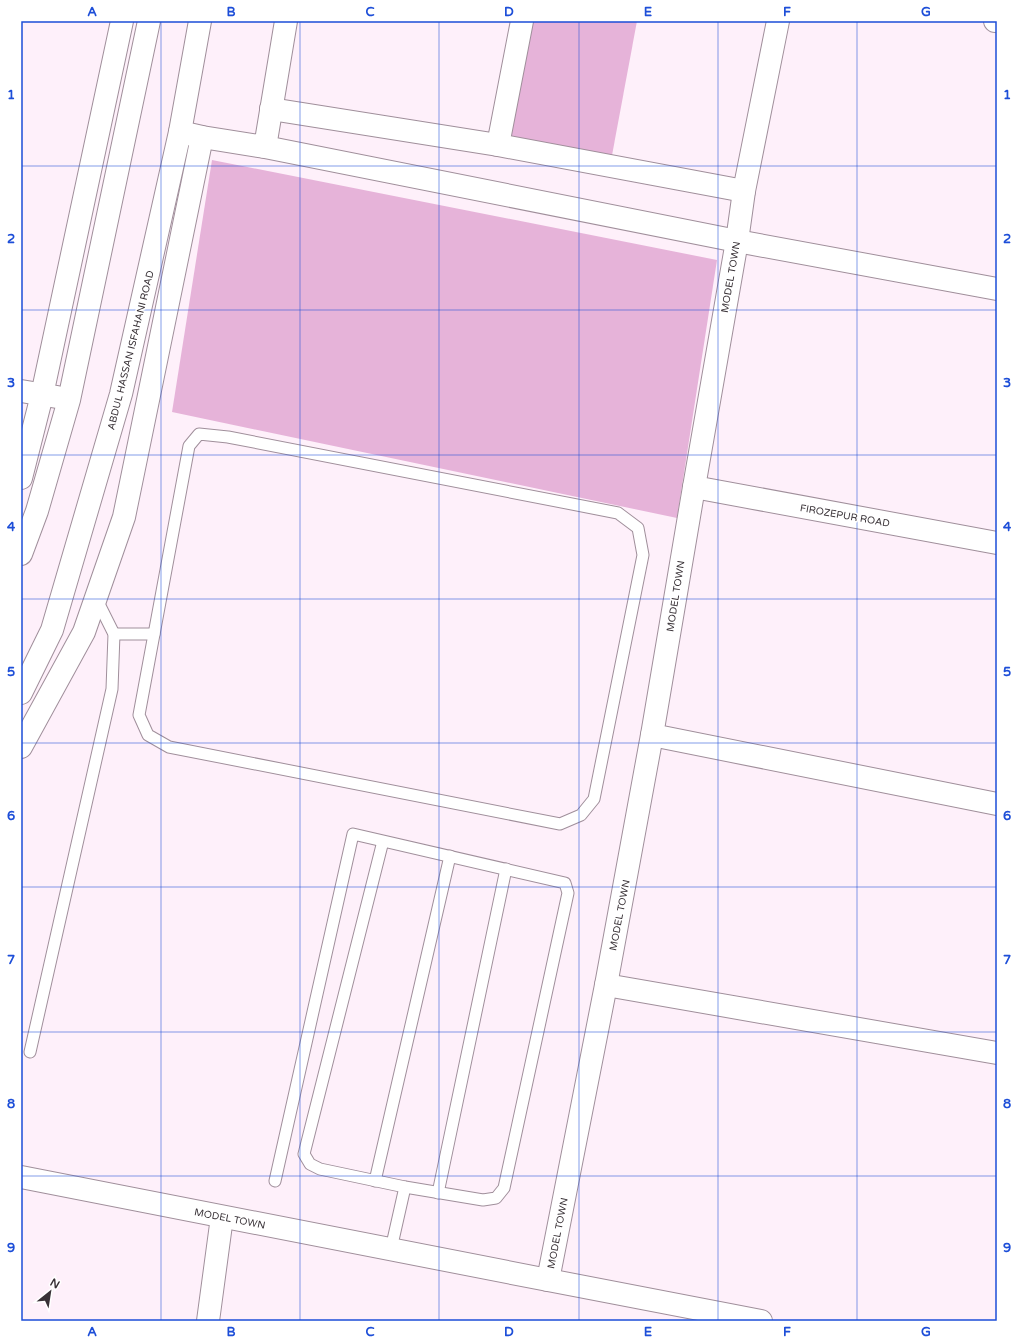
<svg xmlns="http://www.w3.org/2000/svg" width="1018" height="1342" viewBox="0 0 1018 1342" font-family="'Varela Round',sans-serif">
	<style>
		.green { fill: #e6b3d9 }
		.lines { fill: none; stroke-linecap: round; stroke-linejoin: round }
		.lane-casing { stroke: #a08f9b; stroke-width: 13 }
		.street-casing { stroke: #a08f9b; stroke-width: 24 }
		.secondary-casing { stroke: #a08f9b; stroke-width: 24 }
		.lane { stroke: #fff; stroke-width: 11 }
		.street { stroke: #fff; stroke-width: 22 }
		.secondary { stroke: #fff; stroke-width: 22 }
		.grid { fill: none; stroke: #1d4ed8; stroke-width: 1; stroke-opacity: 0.55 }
		.labels { text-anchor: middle; stroke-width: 3; stroke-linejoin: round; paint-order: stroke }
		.street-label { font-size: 10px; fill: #383136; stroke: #fff }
		.neatline { fill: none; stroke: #1d4ed8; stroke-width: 1.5 }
		.grid-label { font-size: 13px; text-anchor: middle; font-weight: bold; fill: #1d4ed8 }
	</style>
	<rect width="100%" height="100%" fill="#fef0fa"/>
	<g class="green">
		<polygon points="522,21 637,21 610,166 498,145"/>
		<polygon points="212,160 717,260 677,518 172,412"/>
	</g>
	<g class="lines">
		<defs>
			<g id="lane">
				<polygon points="199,434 228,437 618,513 638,528 643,555 594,799 581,815 560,824 169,747 148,735 139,715 189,446"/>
				<polyline points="114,634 154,634"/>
				<polyline points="30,1052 112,689 114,634 96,598"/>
				<polyline points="275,1181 353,834 565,883 568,893 504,1188 496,1198 483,1200 405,1187 320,1169 310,1164 304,1154 383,841"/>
				<polyline points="375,1181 450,856"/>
				<polyline points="438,1193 506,869"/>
				<polyline points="391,1249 405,1187"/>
			</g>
			<g id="street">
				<polyline points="995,21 997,21"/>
				<polyline points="271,109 498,145 744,191"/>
				<polyline points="180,132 202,137 265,147 737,241 997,289"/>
				<polyline points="498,145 522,21"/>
				<polyline points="265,147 286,21"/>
				<polyline points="21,391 57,397"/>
				<polyline points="21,478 42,395 122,21"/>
				<polyline points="694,487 997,543"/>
				<polyline points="652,735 997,804"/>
				<polyline points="21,747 84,632 124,517 202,137"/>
				<polyline points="606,985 997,1053"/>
				<polyline points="548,1280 606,985 652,735 694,487 737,241 744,191 778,21"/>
				<polyline points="208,1321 222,1217"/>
			</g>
			<g id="secondary">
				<polyline points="21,554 37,511 69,400 149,21"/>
				<polyline points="21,693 52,630 121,394 180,132 200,21"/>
				<polyline points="21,1177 548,1280 761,1321"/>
			</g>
		</defs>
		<use href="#lane" class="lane-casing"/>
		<use href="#street" class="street-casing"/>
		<use href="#secondary" class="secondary-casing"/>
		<use href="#lane" class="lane"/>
		<use href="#street" class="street"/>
		<use href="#secondary" class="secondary"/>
	</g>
	<path class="grid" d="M 161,21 L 161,1321M 300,21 L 300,1321M 439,21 L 439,1321M 579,21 L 579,1321M 718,21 L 718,1321M 857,21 L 857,1321M 21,166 L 997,166M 21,310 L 997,310M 21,455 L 997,455M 21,599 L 997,599M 21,743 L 997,743M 21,887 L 997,887M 21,1032 L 997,1032M 21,1176 L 997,1176"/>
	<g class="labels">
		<g class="street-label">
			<text transform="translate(730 277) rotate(-80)" y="4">MODEL TOWN</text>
			<text transform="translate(130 350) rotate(-76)" y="4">ABDUL HASSAN ISFAHANI ROAD</text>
			<text transform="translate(845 515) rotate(10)" y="4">FIROZEPUR ROAD</text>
			<text transform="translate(675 596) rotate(-81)" y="4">MODEL TOWN</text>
			<text transform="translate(619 915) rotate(-79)" y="4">MODEL TOWN</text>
			<text transform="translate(230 1218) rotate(11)" y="4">MODEL TOWN</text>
			<text transform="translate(557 1233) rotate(-79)" y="4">MODEL TOWN</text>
		</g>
	</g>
	<rect width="1018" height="1342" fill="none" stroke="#ffffff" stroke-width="44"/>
	<g transform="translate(50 1292) rotate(30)" stroke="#ffffff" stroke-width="3" paint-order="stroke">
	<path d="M0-3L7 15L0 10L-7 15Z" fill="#383136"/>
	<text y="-6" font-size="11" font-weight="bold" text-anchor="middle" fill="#383136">N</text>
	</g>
	<rect x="22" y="22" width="974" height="1298" class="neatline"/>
	<g class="grid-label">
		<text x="92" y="16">A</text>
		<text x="231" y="16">B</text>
		<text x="370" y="16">C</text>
		<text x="509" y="16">D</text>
		<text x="648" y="16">E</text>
		<text x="787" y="16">F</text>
		<text x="926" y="16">G</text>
		<text x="11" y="99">1</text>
		<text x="1007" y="99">1</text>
		<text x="11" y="243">2</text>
		<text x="1007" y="243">2</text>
		<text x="11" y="387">3</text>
		<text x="1007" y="387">3</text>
		<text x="11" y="531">4</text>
		<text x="1007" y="531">4</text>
		<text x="11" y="676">5</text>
		<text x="1007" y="676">5</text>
		<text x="11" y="820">6</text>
		<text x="1007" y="820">6</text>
		<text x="11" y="964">7</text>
		<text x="1007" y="964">7</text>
		<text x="11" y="1108">8</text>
		<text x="1007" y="1108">8</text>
		<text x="11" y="1252">9</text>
		<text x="1007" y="1252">9</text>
		<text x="92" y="1336">A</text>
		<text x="231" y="1336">B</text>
		<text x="370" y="1336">C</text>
		<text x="509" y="1336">D</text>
		<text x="648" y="1336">E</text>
		<text x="787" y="1336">F</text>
		<text x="926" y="1336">G</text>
	</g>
</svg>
